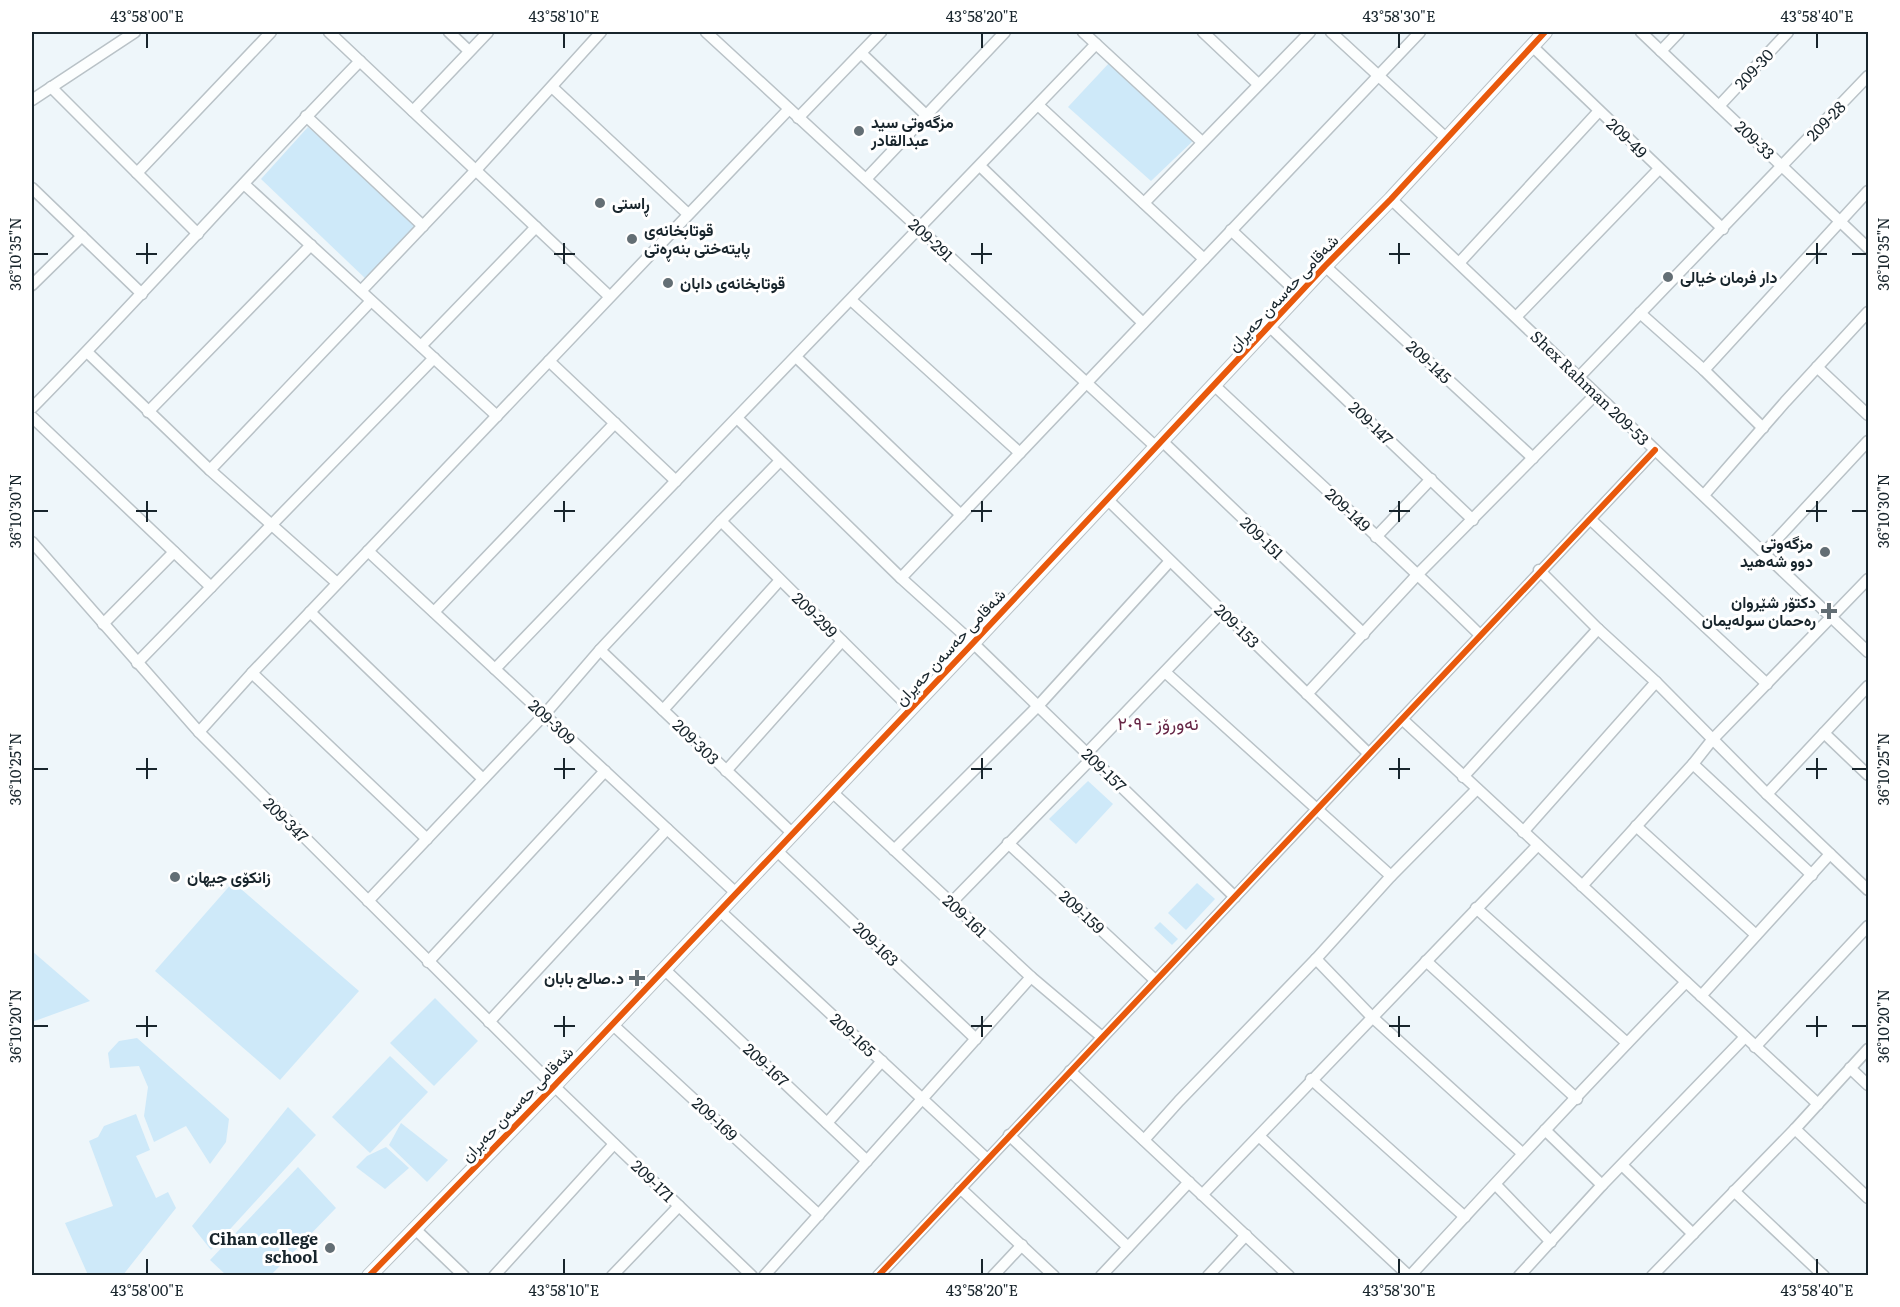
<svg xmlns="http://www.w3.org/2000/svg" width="1900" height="1307" viewBox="0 0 1900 1307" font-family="Literata,Vazirmatn,serif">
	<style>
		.green { fill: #cee9f9 }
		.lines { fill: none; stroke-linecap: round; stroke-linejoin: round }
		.minor-casing { stroke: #b9c2c7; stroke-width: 13 }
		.tertiary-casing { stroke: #b9c2c7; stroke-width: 16 }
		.minor { stroke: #fcfefe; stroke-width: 10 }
		.tertiary { stroke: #fcfefe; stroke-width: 14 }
		.cycleway-casing { stroke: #fff; stroke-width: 10 }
		.cycleway { stroke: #e8590c; stroke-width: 6 }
		.ticks { fill: none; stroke: #18252c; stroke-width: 2 }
		.poi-dot { fill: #636e74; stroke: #fff; stroke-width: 2 }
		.labels { text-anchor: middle; stroke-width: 6; stroke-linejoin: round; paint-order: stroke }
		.street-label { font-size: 16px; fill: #18252c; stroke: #fff }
		.poi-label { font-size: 16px; font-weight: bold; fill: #18252c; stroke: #fff; text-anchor: start }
		.neighbourhood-label { font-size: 18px; fill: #652545; stroke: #fff }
		.neatline { fill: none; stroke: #18252c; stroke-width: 2 }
		.ticks-label { font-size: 15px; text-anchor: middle; fill: #18252c }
	</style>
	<rect width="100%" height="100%" fill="#eef6fa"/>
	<g class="green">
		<polygon points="1111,61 1194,140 1151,181 1068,107"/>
		<polygon points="308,127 419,225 367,280 261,179"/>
		<polygon points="1088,781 1113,804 1076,844 1049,819"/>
		<polygon points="233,882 359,991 280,1080 155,971"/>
		<polygon points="1197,883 1215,899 1186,930 1168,913"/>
		<polygon points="1160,922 1178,939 1172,945 1154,928"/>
		<polygon points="32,951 90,1001 32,1022"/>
		<polygon points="435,998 478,1041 434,1086 390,1043"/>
		<polygon points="137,1038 229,1119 226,1142 210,1164 186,1126 154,1142 144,1116 148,1087 139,1066 110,1068 108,1053 119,1041"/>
		<polygon points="390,1056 428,1092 370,1153 332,1117"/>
		<polygon points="288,1107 316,1135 211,1250 192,1226"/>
		<polygon points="136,1114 150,1150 136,1156 156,1198 168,1192 176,1208 123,1275 88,1275 65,1223 113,1206 89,1141 98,1137 104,1126"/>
		<polygon points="401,1123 448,1160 427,1182 389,1145"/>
		<polygon points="386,1147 409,1168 385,1189 356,1167 367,1156"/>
		<polygon points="298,1167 336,1208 271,1275 226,1275 210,1260"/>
	</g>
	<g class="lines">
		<defs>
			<g id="minor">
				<polyline points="329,32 609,296"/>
				<polyline points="449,32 469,51"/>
				<polyline points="706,32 1156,447"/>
				<polyline points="1083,32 1202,142"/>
				<polyline points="1203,32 1258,84"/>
				<polyline points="1331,32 1446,138"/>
				<polyline points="1641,32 1868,248"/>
				<polyline points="1532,46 1723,229"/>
				<polyline points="1661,51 1679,32"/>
				<polyline points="861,53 926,115"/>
				<polyline points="51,87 198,234"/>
				<polyline points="552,87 688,214"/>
				<polyline points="32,100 135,32"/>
				<polyline points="1038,105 1204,259"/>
				<polyline points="1719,106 1788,32"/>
				<polyline points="413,111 488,32"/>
				<polyline points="306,116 423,226"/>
				<polyline points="798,118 881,32"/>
				<polyline points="980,166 1143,323"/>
				<polyline points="137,173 271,32"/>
				<polyline points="866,179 1005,32"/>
				<polyline points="244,184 497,416"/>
				<polyline points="32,188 142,294"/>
				<polyline points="1391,199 1868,652"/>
				<polyline points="1144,203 1310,32"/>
				<polyline points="1231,230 1299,294"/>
				<polyline points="1459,263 1599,111"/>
				<polyline points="1325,266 1533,458"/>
				<polyline points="32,285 82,236"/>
				<polyline points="361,291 476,170 601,32"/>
				<polyline points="851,300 1020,453"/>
				<polyline points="1640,313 1704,370 1763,428"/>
				<polyline points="1516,317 1659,169"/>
				<polyline points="1269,326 1473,520"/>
				<polyline points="421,346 536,227"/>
				<polyline points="87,352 210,470 337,583"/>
				<polyline points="796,357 961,515"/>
				<polyline points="549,361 676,481"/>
				<polyline points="1817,367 1868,415"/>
				<polyline points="1704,370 1868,191"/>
				<polyline points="1579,377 1868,76"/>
				<path d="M 1215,386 C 1303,469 1394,550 1480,635"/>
				<path d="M 32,408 C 143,295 249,175 360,61"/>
				<polyline points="148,412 311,245"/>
				<polyline points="32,417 211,587"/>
				<polyline points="737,418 901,578 973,643 1235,897"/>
				<polyline points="1162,441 1364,634"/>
				<polyline points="210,470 371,301"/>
				<polyline points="1704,495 1785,402 1868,312"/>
				<polyline points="1107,499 1368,753"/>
				<polyline points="1590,519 1767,684"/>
				<polyline points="721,521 910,708"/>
				<polyline points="1376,537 1431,479"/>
				<polyline points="32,542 199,732 554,1086 752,1276"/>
				<polyline points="368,551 736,893"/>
				<polyline points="1765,552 1868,441"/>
				<polyline points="1539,570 1598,629 1656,682 1767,794 1868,890"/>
				<polyline points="901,578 1420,32"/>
				<polyline points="310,612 483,779"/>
				<polyline points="434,612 615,423"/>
				<polyline points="103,624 174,552"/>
				<polyline points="600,650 792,833"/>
				<polyline points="137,663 434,358"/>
				<polyline points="495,669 1096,44"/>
				<polyline points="1165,672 1391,876"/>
				<polyline points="252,673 427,839"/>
				<polyline points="1307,694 1418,574 1596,394"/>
				<polyline points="663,710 780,580"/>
				<polyline points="1402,719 1818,1104"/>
				<polyline points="199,732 252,673 789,109"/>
				<polyline points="1824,733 1868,775"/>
				<polyline points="1087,753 1222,612"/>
				<polyline points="1693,764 1812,875"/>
				<polyline points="726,771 842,641"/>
				<polyline points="1463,777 1598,629"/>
				<polyline points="831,791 1031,977 1102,1037"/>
				<polyline points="1767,794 1868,686"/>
				<polyline points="1636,826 1756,935"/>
				<polyline points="1523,832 1656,682"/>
				<polyline points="1008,843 1155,980"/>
				<polyline points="776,850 976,1039"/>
				<polyline points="894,850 1038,706 1170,561"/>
				<polyline points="1582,886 1693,764 1712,740 1868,579"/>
				<polyline points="368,901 544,715 600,650 721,521 780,461"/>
				<polyline points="951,903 1092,758"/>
				<polyline points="1476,908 1627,1043"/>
				<polyline points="719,910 987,1159"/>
				<polyline points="1316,959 1371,1016 1522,1153"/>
				<polyline points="1426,961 1577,1099"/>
				<polyline points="428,962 605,771"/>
				<polyline points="664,969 867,1161"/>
				<polyline points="1701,996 1830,854"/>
				<polyline points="489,1022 667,829"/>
				<polyline points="612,1024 819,1215"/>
				<polyline points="1755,1047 1868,926"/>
				<polyline points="1850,1068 1868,1085"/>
				<polyline points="1070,1071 1289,1276"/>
				<polyline points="1311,1079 1465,1217"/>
				<polyline points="827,1123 882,1061"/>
				<polyline points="1795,1129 1868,1198"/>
				<polyline points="1545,1130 1602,1185"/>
				<polyline points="1009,1135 1128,1247"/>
				<polyline points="1260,1137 1409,1276"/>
				<polyline points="1144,1140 1179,1101 1316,959 1391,876 1477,789"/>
				<polyline points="1622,1165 1693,1234"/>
				<polyline points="1496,1185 1551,1242"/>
				<polyline points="960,1188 1054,1276"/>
				<polyline points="1734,1191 1824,1276"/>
				<polyline points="1202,1195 1538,845"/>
				<polyline points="414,1228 464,1276"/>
				<polyline points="494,1276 614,1144"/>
				<polyline points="612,1276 679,1206"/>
				<polyline points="764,1276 1031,977"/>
				<path d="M 878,1276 C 1137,1000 1395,724 1655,450"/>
				<polyline points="993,1276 1022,1245"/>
				<polyline points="1101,1276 1189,1182"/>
				<polyline points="1208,1276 1246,1235"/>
				<path d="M 1410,1276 C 1501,1177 1592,1079 1686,982"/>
				<polyline points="1519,1276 1602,1185 1745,1037"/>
				<polyline points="1652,1276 1795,1129 1868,1049"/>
			</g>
			<polyline id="tertiary" points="369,1276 554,1086 973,643 1325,266 1391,199 1545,32"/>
		</defs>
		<use href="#minor" class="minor-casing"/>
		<use href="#tertiary" class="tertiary-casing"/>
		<use href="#minor" class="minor"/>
		<use href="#tertiary" class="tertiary"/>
		<defs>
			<g id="cycleway">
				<polyline points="369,1276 554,1086 973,643 1325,266 1391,199 1545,32"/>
				<path d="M 878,1276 C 1137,1000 1395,724 1655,450"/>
			</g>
		</defs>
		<use href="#cycleway" class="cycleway-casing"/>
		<use href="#cycleway" class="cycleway"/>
	</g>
	<path class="ticks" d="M 147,33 L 147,48M 564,33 L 564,48M 982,33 L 982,48M 1399,33 L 1399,48M 1817,33 L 1817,48M 147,243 L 147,264M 564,243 L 564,264M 982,243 L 982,264M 1399,243 L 1399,264M 1817,243 L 1817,264M 33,254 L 48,254M 136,254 L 157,254M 554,254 L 575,254M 971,254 L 992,254M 1389,254 L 1410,254M 1806,254 L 1827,254M 1852,254 L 1867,254M 147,501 L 147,522M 564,501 L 564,522M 982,501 L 982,522M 1399,501 L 1399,522M 1817,501 L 1817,522M 33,511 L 48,511M 136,511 L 157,511M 554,511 L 575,511M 971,511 L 992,511M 1389,511 L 1410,511M 1806,511 L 1827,511M 1852,511 L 1867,511M 147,758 L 147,779M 564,758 L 564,779M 982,758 L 982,779M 1399,758 L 1399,779M 1817,758 L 1817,779M 33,769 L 48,769M 136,769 L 157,769M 554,769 L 575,769M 971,769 L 992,769M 1389,769 L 1410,769M 1806,769 L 1827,769M 1852,769 L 1867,769M 147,1016 L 147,1037M 564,1016 L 564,1037M 982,1016 L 982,1037M 1399,1016 L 1399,1037M 1817,1016 L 1817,1037M 33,1026 L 48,1026M 136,1026 L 157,1026M 554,1026 L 575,1026M 971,1026 L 992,1026M 1389,1026 L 1410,1026M 1806,1026 L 1827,1026M 1852,1026 L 1867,1026M 147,1259 L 147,1274M 564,1259 L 564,1274M 982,1259 L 982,1274M 1399,1259 L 1399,1274M 1817,1259 L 1817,1274"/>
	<g class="poi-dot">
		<circle cx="859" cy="131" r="6"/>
		<circle cx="600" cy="203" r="6"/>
		<circle cx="632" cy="239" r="6"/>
		<circle cx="1668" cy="277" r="6"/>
		<circle cx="668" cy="283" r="6"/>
		<circle cx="1825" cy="552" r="6"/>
		<path d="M1826 602h6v6h6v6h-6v6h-6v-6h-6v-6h6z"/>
		<circle cx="175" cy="877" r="6"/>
		<path d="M634 969h6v6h6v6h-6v6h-6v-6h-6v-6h6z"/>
		<circle cx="330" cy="1248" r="6"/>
	</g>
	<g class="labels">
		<g class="street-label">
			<text transform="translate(1754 69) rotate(-47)" y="6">209-30</text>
			<text transform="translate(1826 121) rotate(-46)" y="6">209-28</text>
			<text transform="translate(1627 138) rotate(44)" y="6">209-49</text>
			<text transform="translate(1755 140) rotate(44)" y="6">209-33</text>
			<text transform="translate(931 240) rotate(43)" y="6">209-291</text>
			<text transform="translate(1283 293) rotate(-47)" y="6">شەقامی حەسەن حەیران</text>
			<text transform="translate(1429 362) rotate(43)" y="6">209-145</text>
			<text transform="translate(1590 388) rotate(44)" y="6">Shex Rahman 209-53</text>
			<text transform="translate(1371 423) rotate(44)" y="6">209-147</text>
			<text transform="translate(1348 510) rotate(43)" y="6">209-149</text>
			<text transform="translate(1262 538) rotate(44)" y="6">209-151</text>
			<text transform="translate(815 615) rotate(45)" y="6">209-299</text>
			<text transform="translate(1237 626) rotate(44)" y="6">209-153</text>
			<text transform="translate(950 647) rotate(-47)" y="6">شەقامی حەسەن حەیران</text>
			<text transform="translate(552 722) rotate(43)" y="6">209-309</text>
			<text transform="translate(696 742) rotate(44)" y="6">209-303</text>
			<text transform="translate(1104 770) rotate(44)" y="6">209-157</text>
			<text transform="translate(286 820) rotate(45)" y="6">209-347</text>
			<text transform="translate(1082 912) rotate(43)" y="6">209-159</text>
			<text transform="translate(965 916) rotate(43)" y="6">209-161</text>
			<text transform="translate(876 944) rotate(44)" y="6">209-163</text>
			<text transform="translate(853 1035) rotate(43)" y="6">209-165</text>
			<text transform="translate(766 1065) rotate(43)" y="6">209-167</text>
			<text transform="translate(517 1104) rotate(-46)" y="6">شەقامی حەسەن حەیران</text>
			<text transform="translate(715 1119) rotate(43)" y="6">209-169</text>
			<text transform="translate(653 1181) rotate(44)" y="6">209-171</text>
		</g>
		<g class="poi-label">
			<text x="871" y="128">مزگەوتی سید<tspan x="871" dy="18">عبدالقادر</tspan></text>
			<text x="612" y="209">ڕاستی</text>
			<text x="644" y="236">قوتابخانەی<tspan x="644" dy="18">پایتەختی بنەڕەتی</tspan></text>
			<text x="1680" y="283">دار فرمان خیالی</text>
			<text x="680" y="289">قوتابخانەی دابان</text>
			<text x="1813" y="549" text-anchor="end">مزگەوتی<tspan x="1813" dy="18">دوو شەهید</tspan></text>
			<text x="1816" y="608" text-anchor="end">دکتۆر شێروان<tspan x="1816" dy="18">رەحمان سولەیمان</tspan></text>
			<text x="187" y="883">زانکۆی جیھان</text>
			<text x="624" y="984" text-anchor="end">د.صالح بابان</text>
			<text x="318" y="1245" text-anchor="end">Cihan college<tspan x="318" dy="18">school</tspan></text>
		</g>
		<g class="neighbourhood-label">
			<text x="1158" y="730">نەورۆز - ٢٠٩</text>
		</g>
	</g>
	<rect width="1900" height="1307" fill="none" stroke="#ffffff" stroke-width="66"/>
	<rect x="33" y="33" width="1834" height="1241" class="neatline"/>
	<g class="ticks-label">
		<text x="147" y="22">43°58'00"E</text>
		<text x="564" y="22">43°58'10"E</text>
		<text x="982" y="22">43°58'20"E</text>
		<text x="1399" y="22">43°58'30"E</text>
		<text x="1817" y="22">43°58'40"E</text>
		<text transform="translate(16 254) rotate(-90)" y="5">36°10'35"N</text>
		<text transform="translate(1884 254) rotate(-90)" y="5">36°10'35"N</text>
		<text transform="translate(16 511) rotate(-90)" y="5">36°10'30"N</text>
		<text transform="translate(1884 511) rotate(-90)" y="5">36°10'30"N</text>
		<text transform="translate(16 769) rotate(-90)" y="5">36°10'25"N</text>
		<text transform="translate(1884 769) rotate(-90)" y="5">36°10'25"N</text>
		<text transform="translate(16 1026) rotate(-90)" y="5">36°10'20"N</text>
		<text transform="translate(1884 1026) rotate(-90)" y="5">36°10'20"N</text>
		<text x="147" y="1296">43°58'00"E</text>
		<text x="564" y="1296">43°58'10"E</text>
		<text x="982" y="1296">43°58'20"E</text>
		<text x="1399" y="1296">43°58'30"E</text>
		<text x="1817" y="1296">43°58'40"E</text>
	</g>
</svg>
